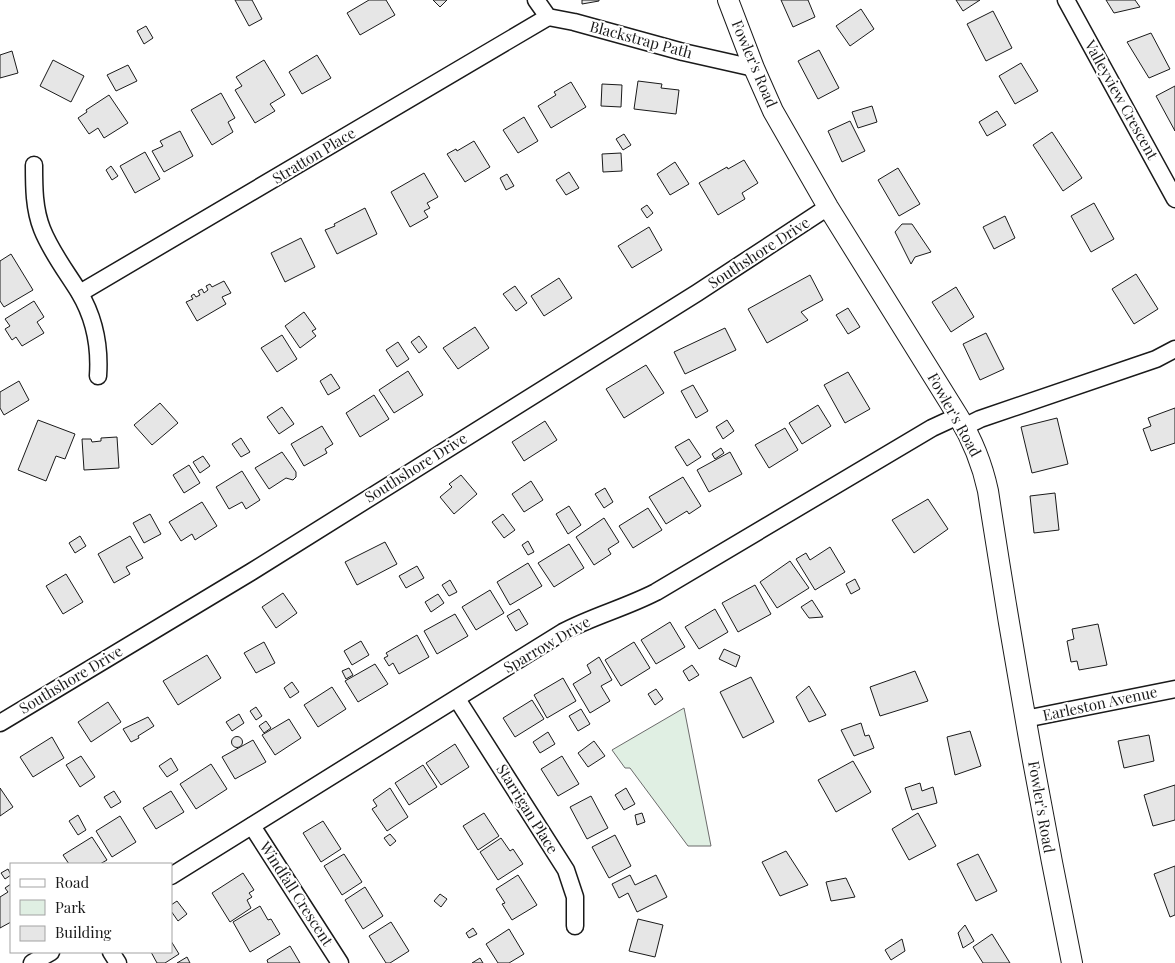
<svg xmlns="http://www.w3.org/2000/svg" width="1175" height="963" viewBox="0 0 1175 963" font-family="'Playfair Display',serif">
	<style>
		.green { fill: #e0efe3; stroke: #6a6a6a }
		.building { fill: #e6e6e6; stroke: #1a1a1a }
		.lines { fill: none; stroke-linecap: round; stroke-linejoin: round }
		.minor-casing { stroke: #1a1a1a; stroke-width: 19 }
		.tertiary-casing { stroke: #1a1a1a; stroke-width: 22 }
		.minor { stroke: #fff; stroke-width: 16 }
		.tertiary { stroke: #fff; stroke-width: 20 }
		.labels { text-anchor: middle; stroke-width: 4; stroke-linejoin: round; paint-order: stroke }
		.street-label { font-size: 15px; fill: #1a1a1a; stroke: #fff }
	</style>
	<rect width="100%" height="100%" fill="#fff"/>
	<polygon class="green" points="684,708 711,846 688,846 630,768 625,768 612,750"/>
	<g class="building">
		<polygon points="235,0 252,0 262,19 249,26"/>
		<polygon points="369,0 386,0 395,15 360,35 347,13"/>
		<polygon points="433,0 447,0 440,7"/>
		<polygon points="582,0 599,0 599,1 582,4"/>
		<polygon points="781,0 808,0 815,17 793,27"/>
		<polygon points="956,0 980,0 963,11"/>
		<polygon points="1106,0 1135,0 1140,7 1114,13"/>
		<polygon points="861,9 874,29 850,46 836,26"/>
		<polygon points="993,11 1012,48 986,61 967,24"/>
		<polygon points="146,26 153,38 144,44 137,31"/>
		<polygon points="1151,33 1170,69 1149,78 1127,42"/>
		<polygon points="819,50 839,88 818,99 798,61"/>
		<polygon points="12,51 18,73 0,78 0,55"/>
		<polygon points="317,55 331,78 302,94 289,72"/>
		<polygon points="53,60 84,76 71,102 40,86"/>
		<polygon points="264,60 285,95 270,104 275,111 255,123 235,90 242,86 236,77"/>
		<polygon points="1021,63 1038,91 1015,104 999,76"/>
		<polygon points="128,65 137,81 116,91 107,75"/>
		<polygon points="638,81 662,84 661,88 679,90 676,114 634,109"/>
		<polygon points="571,82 586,107 551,128 538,106 556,95 554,92"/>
		<polygon points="602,84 622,85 621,107 601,106"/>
		<polygon points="1175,86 1175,131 1156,96"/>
		<polygon points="221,93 235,118 228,122 233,132 212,145 191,110"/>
		<polygon points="109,95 128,123 104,138 98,128 89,134 78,118 87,112 86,110"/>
		<polygon points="872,106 877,122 858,128 852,112"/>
		<polygon points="997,111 1006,125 987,136 979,122"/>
		<polygon points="524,117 538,141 518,153 503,130"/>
		<polygon points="850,121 865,151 842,162 828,131"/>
		<polygon points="180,131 193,156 164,172 152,151 163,146 160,141"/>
		<polygon points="1052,132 1082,178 1063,191 1033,145"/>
		<polygon points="624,134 631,145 623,150 616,139"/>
		<polygon points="474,141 490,167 465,182 447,154 456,149 457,151"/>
		<polygon points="145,152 160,179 135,193 120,166"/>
		<polygon points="621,153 622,171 603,172 602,154"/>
		<polygon points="744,160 758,183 742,193 745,199 718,215 699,183 727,167 728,169"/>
		<polygon points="675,162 689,184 670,195 657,174"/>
		<polygon points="111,166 118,176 112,180 106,170"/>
		<polygon points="898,168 920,204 899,216 878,180"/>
		<polygon points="569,172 579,188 566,195 556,180"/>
		<polygon points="424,173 438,197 427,203 430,208 424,211 428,217 410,227 391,192"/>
		<polygon points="507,174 514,186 506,190 500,178"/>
		<polygon points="1094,203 1114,239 1091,252 1071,216"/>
		<polygon points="647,205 653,213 647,218 641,209"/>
		<polygon points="365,208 377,234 337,254 325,230 335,226 334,224"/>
		<polygon points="1005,216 1015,238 994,249 983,227"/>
		<polygon points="902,224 912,224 931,252 915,257 911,264 895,232"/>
		<polygon points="649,227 662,250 632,268 618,246"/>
		<polygon points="301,238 315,267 285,282 271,253"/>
		<polygon points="11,254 33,290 4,307 0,301 0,261"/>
		<polygon points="1136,274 1158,309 1134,324 1112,289"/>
		<polygon points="810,275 823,300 801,312 808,320 767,343 748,309"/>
		<polygon points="559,278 572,298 544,316 531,296"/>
		<polygon points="224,281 231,293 222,297 226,304 197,321 186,302 193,299 191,296 194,294 196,297 200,295 198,291 202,289 204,293 208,290 206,286 210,284 212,287"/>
		<polygon points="515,286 527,303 516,311 503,294"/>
		<polygon points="956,287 974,317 951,332 932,302"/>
		<polygon points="34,301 44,317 37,322 44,333 22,346 16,337 12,340 5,329 10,326 5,319"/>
		<polygon points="848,308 860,327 848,334 836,315"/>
		<polygon points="304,312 316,329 312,331 316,336 300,348 285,326"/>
		<polygon points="475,327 489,348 458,369 443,348"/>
		<polygon points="725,328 736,350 685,374 674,352"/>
		<polygon points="986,333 1004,369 980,380 963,344"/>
		<polygon points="282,335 297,359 277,372 261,348"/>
		<polygon points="419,336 427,347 419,353 411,342"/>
		<polygon points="398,342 409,359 397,367 386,350"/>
		<polygon points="646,365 664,393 624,418 606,389"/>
		<polygon points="408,371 423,395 394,413 379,390"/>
		<polygon points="848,372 870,409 845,423 824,385"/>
		<polygon points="331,374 340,388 328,395 320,381"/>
		<polygon points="19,381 29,400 4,415 0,408 0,392"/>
		<polygon points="693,385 708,411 696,418 681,391"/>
		<polygon points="374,395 389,419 360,437 346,413"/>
		<polygon points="160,403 178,423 152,445 134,425"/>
		<polygon points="818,405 831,426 802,444 789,423"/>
		<polygon points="282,407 294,424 279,434 267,417"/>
		<polygon points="1175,408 1175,443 1151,451 1143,429 1151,426 1148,418"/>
		<polygon points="1057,418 1068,464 1032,473 1021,427"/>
		<polygon points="38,420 75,434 65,459 56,456 46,481 18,470"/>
		<polygon points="727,420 734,431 723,439 716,427"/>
		<polygon points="545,421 557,440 524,461 512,442"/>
		<polygon points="322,426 333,444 325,449 327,453 304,466 291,444"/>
		<polygon points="785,428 798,450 769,468 755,445"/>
		<polygon points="117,437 119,468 84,470 82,439 91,439 92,442 101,441 101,438"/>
		<polygon points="241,438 250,452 241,457 232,444"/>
		<polygon points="689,439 701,457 687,466 675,447"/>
		<polygon points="721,448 724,453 715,459 712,454"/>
		<polygon points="282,452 296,472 296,477 293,480 286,478 269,489 255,468"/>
		<polygon points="730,452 742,474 709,492 697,470"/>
		<polygon points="203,456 210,466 200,473 193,462"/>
		<polygon points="189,465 200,483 184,493 173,475"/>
		<polygon points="242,471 260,500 246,509 242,502 229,509 216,487"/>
		<polygon points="461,475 477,494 454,514 440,497 452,487 449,484"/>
		<polygon points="683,477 701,506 689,514 687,511 666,524 649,497"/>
		<polygon points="531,481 543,500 524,512 512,494"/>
		<polygon points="605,488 613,502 604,508 595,494"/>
		<polygon points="1055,493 1059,530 1034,533 1030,496"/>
		<polygon points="928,499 948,529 914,553 892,520"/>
		<polygon points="202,502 217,526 195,540 192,534 181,541 169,522"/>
		<polygon points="569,506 581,525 568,534 556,514"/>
		<polygon points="648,508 662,530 633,548 619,526"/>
		<polygon points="150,514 161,534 144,543 133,523"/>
		<polygon points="503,514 515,530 504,538 492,522"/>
		<polygon points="604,518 619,542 608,549 611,554 594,565 576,537"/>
		<polygon points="80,536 86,546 75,553 69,543"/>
		<polygon points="130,536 143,558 126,567 130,574 114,583 98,554"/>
		<polygon points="528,541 534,552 528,555 522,545"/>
		<polygon points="385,542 397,564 357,585 345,562"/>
		<polygon points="569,544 584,568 554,587 538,563"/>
		<polygon points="830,547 845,572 815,590 796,559 806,553 810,560"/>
		<polygon points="790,561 809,588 777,608 760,582"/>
		<polygon points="528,563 542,586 510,605 497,582"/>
		<polygon points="417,566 424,578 406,588 399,576"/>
		<polygon points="66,574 83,602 63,614 46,586"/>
		<polygon points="855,579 860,589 851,594 846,584"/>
		<polygon points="450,580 457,592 449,596 442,585"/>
		<polygon points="755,585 771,614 738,632 722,603"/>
		<polygon points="490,590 504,613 476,630 462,607"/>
		<polygon points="283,593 297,613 276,628 262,607"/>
		<polygon points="438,594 444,603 431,612 425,602"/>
		<polygon points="812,600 823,617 809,618 801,607"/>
		<polygon points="519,609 528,624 516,631 507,616"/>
		<polygon points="715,609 728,632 699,649 685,627"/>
		<polygon points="455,614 468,636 437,654 424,631"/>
		<polygon points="670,622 685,647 656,664 641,640"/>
		<polygon points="1098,624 1107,665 1079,670 1077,661 1071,662 1067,641 1074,639 1072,629"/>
		<polygon points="417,635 429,657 399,674 393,663 389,666 384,658 388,656 386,653"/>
		<polygon points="361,641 369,655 352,665 344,651"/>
		<polygon points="264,642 275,663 256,673 244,653"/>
		<polygon points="634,642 650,668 621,686 605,660"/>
		<polygon points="724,649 740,656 736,667 719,659"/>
		<polygon points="207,655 221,678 178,705 163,681"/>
		<polygon points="599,657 612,680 601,686 610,701 590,713 573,684 591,673 587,665"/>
		<polygon points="375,664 388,684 358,702 345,681"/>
		<polygon points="692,665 699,675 689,681 683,671"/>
		<polygon points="349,668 353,675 346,679 342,671"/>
		<polygon points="915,671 928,701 880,716 870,687"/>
		<polygon points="751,677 774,722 743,738 720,692"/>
		<polygon points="563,678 576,701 547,718 534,695"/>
		<polygon points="292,682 299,692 290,698 284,688"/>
		<polygon points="809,686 826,715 809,722 796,697"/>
		<polygon points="332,687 346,709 318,727 304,705"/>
		<polygon points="656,689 663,699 655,705 648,694"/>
		<polygon points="532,700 544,719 515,737 503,718"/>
		<polygon points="108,702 121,722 91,742 78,722"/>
		<polygon points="256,707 262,716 256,720 250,711"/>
		<polygon points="581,709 590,724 578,731 569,716"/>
		<polygon points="239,714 244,723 232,731 226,722"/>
		<polygon points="148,717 154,726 138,736 139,738 131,742 123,729"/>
		<polygon points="289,719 301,738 275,755 262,735"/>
		<polygon points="266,721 271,728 264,733 259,726"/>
		<polygon points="861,723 865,736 869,735 874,748 854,756 841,730"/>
		<polygon points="970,731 981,766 955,775 947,737"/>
		<polygon points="548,732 555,744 540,753 533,742"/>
		<polygon points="1149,735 1154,761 1124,768 1118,741"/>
		<circle cx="237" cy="742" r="5.5"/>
		<polygon points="52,737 64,758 33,777 20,757"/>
		<polygon points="253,740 266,762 235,779 222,757"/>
		<polygon points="594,741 605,756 588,767 578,753"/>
		<polygon points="455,744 469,767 441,785 426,763"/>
		<polygon points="81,756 95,777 80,787 66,765"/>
		<polygon points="562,756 579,784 558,796 541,769"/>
		<polygon points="171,758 178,770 167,777 159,766"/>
		<polygon points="853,761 871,792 836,812 818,780"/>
		<polygon points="211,764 227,789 196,809 180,784"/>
		<polygon points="423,765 437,787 409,805 395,783"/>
		<polygon points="920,783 922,791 933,787 937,803 912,810 905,788"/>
		<polygon points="1175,785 1175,820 1153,826 1144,795"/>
		<polygon points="0,788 13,807 0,816"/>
		<polygon points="390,788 408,817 387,831 372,809 377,806 373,800"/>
		<polygon points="626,788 635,804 624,810 615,795"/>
		<polygon points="114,791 121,802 111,808 104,797"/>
		<polygon points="171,791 184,812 156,829 143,808"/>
		<polygon points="591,796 608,828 587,839 570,807"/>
		<polygon points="484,813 499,836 478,850 463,826"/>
		<polygon points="642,813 645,822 637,825 635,815"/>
		<polygon points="918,813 936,846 909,860 892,829"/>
		<polygon points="78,815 86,830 78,835 69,821"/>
		<polygon points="120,816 136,842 112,857 96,831"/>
		<polygon points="323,821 341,849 321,862 303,833"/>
		<polygon points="390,834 396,841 390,846 384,838"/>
		<polygon points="615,835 631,866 609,878 592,847"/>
		<polygon points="92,837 107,860 100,864 69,864 63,855"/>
		<polygon points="501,838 510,851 513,849 523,864 498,880 480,852"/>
		<polygon points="786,851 808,885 780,896 762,862"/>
		<polygon points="344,854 362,882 342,895 324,866"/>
		<polygon points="978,854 997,891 976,901 957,864"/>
		<polygon points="1175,866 1175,915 1170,917 1154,874"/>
		<polygon points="8,869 11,875 5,879 1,873"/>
		<polygon points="243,873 254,890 249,893 252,897 247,900 251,908 230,922 212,893"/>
		<polygon points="518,875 537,905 512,920 502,904 505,903 496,889"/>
		<polygon points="630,875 635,885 656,875 667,897 637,912 628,893 619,898 612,884"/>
		<polygon points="846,878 855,897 831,901 826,882"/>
		<polygon points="11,884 11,922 0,928 0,897 8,892 5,888"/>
		<polygon points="365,887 383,916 363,929 345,900"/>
		<polygon points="440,894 447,899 441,907 434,901"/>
		<polygon points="177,901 187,914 178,921 171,911 171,905"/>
		<polygon points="260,906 268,920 271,919 280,934 250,952 233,922"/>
		<polygon points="638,919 663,925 655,957 629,951"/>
		<polygon points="391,922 409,951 390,963 386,963 369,936"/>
		<polygon points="965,925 974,941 963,948 958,933"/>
		<polygon points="473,928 477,934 469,938 466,933"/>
		<polygon points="509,929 524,954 509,963 498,963 486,944"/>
		<polygon points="992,934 1010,963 983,963 973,947"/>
		<polygon points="902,939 905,951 891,960 885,950"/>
		<polygon points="171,941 179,954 165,963 157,963 151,952 171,952"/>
		<polygon points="290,946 300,963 268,963 267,960"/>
		<polygon points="187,957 190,963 177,963"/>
		<polygon points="480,958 483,963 472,963"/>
	</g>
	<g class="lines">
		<defs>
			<g id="minor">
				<polyline points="536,0 548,17 574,22 683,52 754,68"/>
				<polyline points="1066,0 1175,199"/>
				<path d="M 34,165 C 34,187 34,209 42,229 C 51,252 66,271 79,292 C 94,317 100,347 98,376"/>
				<polyline points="80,293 548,17"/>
				<polyline points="964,427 980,419 1156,359 1175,349"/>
				<polyline points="457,699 566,870 575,897 575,926"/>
				<polyline points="1025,719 1175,689"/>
				<polyline points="0,723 251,572 697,293 828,207"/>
				<polyline points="252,826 340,963"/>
				<path d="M 171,876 L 563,632 C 593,616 625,608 656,592 L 932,428 L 958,416"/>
				<polyline points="111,952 118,963"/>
				<polyline points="32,963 51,952"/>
			</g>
			<path id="tertiary" d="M 728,0 L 754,68 L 773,111 L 828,207 L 958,416 C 972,439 982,463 988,491 C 1012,649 1040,806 1072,963"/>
		</defs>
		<use href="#minor" class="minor-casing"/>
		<use href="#tertiary" class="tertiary-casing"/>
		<use href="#minor" class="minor"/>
		<use href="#tertiary" class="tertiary"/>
	</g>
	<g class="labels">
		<g class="street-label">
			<text transform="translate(641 40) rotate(15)" y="5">Blackstrap Path</text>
			<text transform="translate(754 64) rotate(67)" y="5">Fowler's Road</text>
			<text transform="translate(1121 100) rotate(61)" y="5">Valleyview Crescent</text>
			<text transform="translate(314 156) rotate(-31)" y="5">Stratton Place</text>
			<text transform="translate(759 253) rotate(-33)" y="5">Southshore Drive</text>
			<text transform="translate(954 415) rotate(61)" y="5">Fowler's Road</text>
			<text transform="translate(416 468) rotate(-32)" y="5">Southshore Drive</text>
			<text transform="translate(547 645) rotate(-30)" y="5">Sparrow Drive</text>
			<text transform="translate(71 680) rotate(-31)" y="5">Southshore Drive</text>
			<text transform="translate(1100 704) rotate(-12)" y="5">Earleston Avenue</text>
			<text transform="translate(1041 807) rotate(80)" y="5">Fowler's Road</text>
			<text transform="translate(527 809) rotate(58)" y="5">Starrigan Place</text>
			<text transform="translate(296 894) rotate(57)" y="5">Windfall Crescent</text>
		</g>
	</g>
	<rect x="10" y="863" width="162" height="90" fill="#ffffff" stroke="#a3a3a3"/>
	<rect x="20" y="879" width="25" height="8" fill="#ffffff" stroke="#a3a3a3"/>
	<text x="55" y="888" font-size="15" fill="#1a1a1a">Road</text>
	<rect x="20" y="900" width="25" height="15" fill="#e0efe3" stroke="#a3a3a3"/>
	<text x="55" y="913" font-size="15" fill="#1a1a1a">Park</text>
	<rect x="20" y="926" width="25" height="15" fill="#e6e6e6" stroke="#a3a3a3"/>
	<text x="55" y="938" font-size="15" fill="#1a1a1a">Building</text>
</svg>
